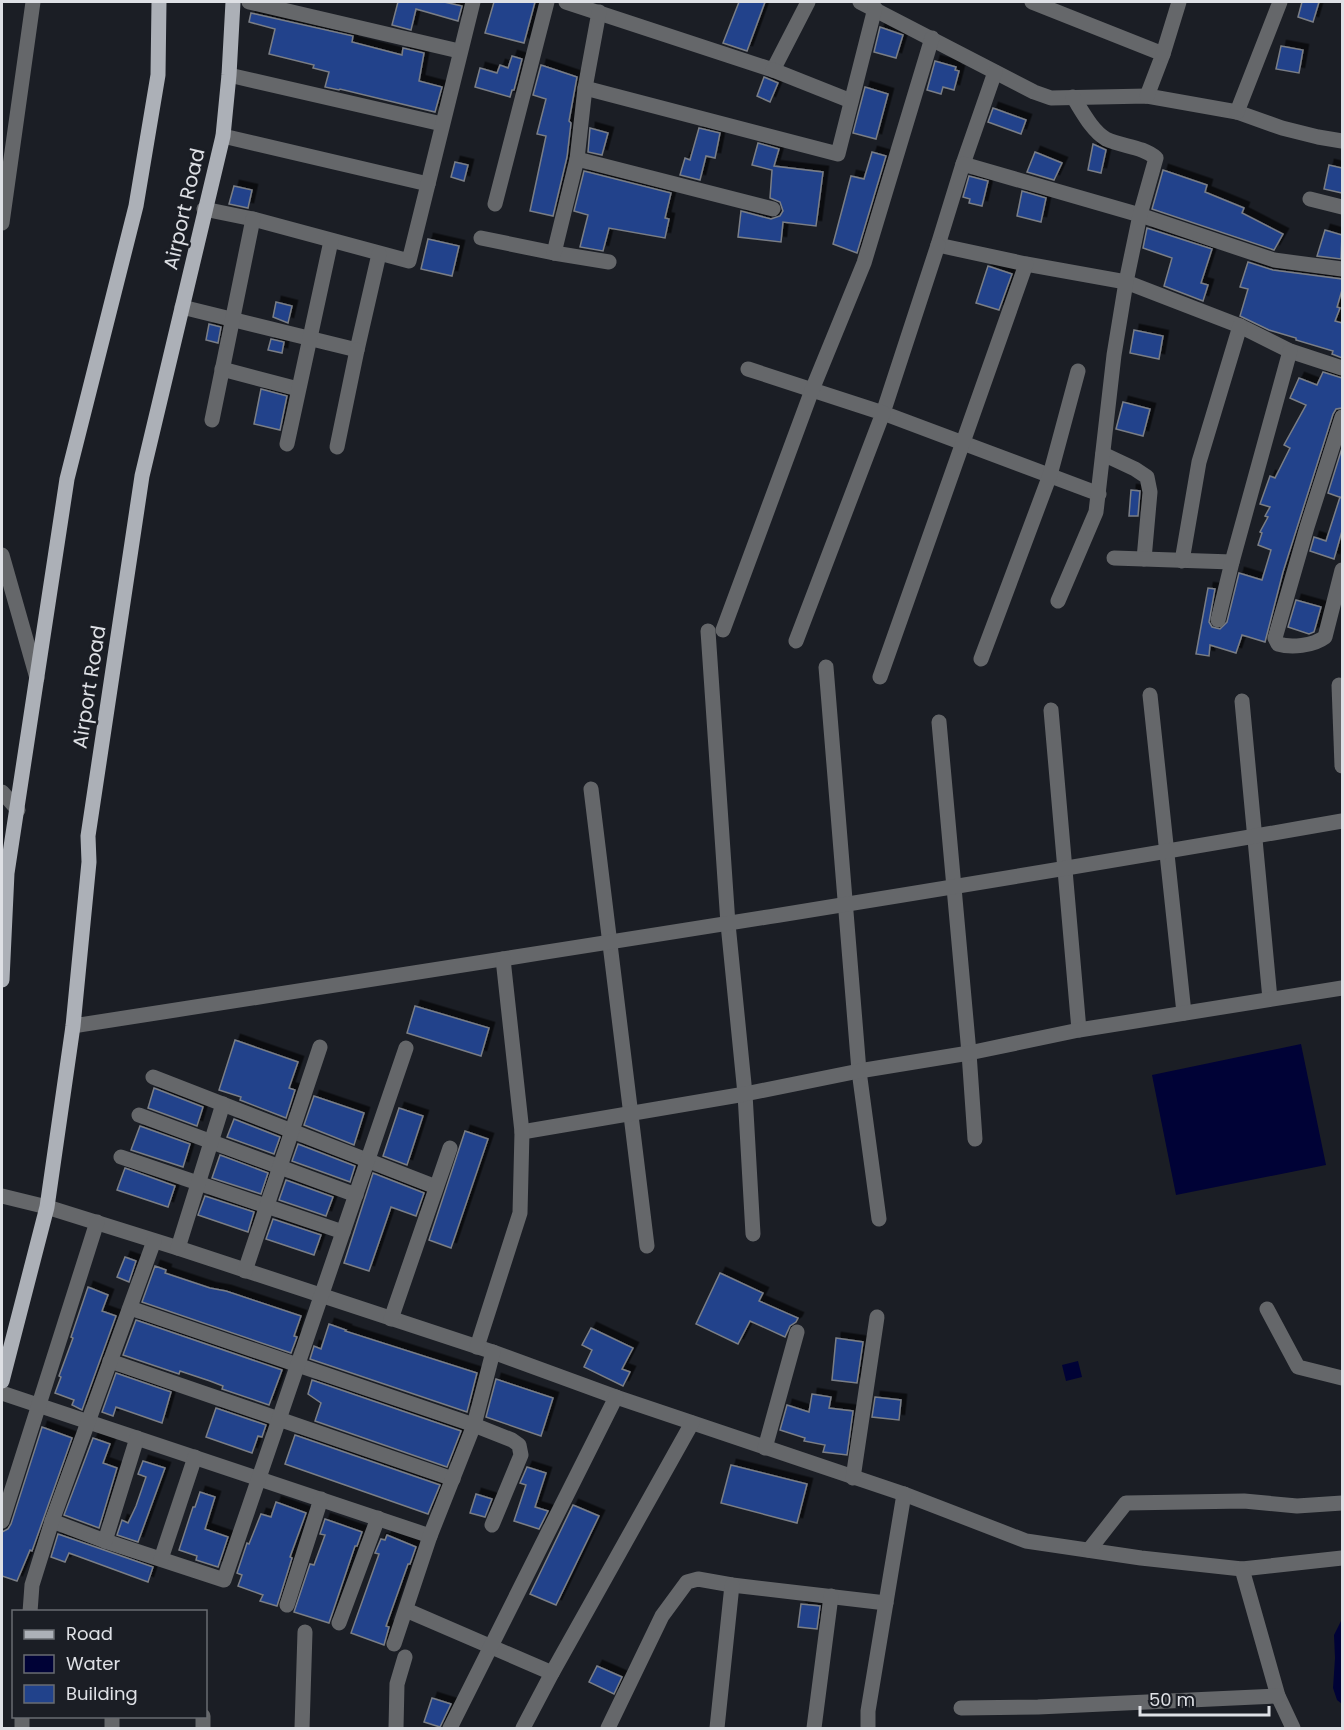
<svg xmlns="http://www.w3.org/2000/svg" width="1344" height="1730" viewBox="0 0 1344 1730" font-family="Poppins,sans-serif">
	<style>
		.water { fill: #000236 }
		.building { fill: #21428b; stroke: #7a7e86; stroke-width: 1.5; filter: url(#shadow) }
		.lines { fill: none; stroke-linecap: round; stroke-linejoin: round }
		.minor { stroke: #65676a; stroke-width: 15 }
		.major { stroke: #acb0b7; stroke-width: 15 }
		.labels { text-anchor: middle; stroke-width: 5; stroke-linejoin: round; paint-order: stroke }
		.street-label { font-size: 20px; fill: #dee0e5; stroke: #1b1e25 }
	</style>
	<defs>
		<filter id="shadow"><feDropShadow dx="5.5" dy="-5.5" stdDeviation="0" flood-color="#0009"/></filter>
	</defs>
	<rect width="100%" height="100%" fill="#1b1e25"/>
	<g class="water">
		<polygon points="1301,1044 1326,1165 1176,1195 1152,1075"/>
		<polygon points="1078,1361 1082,1377 1066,1381 1062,1365"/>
		<polygon points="1342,1619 1342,1704 1337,1700 1333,1688 1335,1658 1334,1635"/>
	</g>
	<g class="building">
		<polygon points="398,2 444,2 462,6 458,21 416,9 411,30 392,25"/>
		<polygon points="494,2 535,2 524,43 485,33"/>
		<polygon points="739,2 765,2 747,51 723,43"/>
		<polygon points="1302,2 1319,2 1313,22 1298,17"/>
		<polygon points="251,13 353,36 352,42 402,55 403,48 424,53 419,81 442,87 435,112 340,89 339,90 325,87 329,72 313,68 314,65 269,54 275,29 249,22"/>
		<polygon points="880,27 903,35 896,58 874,52"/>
		<polygon points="1281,46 1303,50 1299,73 1276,69"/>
		<polygon points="512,56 522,59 514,90 512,90 510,97 475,87 480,68 497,73 500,65 508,68"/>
		<polygon points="935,61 956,67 955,70 959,71 954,90 943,87 941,94 927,90"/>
		<polygon points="541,65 577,77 569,121 571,123 567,157 553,216 530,211 546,136 537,134 546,99 533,95"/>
		<polygon points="764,77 778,83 770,102 757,96"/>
		<polygon points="865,87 888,94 876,139 853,133"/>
		<polygon points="993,108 1026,120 1021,134 988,122"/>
		<polygon points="590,128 608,133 602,155 588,152"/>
		<polygon points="699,128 720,133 715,158 706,156 700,180 680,175 685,158 690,160"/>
		<polygon points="758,143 779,149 774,166 823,172 816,226 783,222 781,242 738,237 741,211 771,219 780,216 783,211 780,202 770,198 772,170 752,165"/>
		<polygon points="1093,144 1106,150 1101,173 1088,170"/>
		<polygon points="872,152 886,156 857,253 833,244 851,176 864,179"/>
		<polygon points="1035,152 1062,163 1054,180 1027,172"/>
		<polygon points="455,162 468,165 464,181 451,177"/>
		<polygon points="1329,165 1342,168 1342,193 1324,189"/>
		<polygon points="1163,170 1207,185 1205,192 1244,208 1242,213 1283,234 1274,250 1152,209"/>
		<polygon points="584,171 671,193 665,218 669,219 665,238 609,228 603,251 580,247 588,215 574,211"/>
		<polygon points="969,176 988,181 982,206 969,203 970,199 963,197"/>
		<polygon points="234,186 252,190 248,208 229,204"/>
		<polygon points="1022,191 1046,198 1041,222 1017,216"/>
		<polygon points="1147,228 1212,249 1201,283 1208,285 1203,301 1164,286 1172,258 1143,248"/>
		<polygon points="1325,230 1342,235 1341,259 1317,256"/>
		<polygon points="428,239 459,246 452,276 421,269"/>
		<polygon points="1248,262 1273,270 1342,279 1342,290 1337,307 1340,308 1335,321 1342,323 1342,358 1332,354 1333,351 1296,340 1296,338 1269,330 1240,316 1248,289 1240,287"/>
		<polygon points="988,266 1012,274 999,310 976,303"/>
		<polygon points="276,302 292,306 288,323 273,317"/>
		<polygon points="209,324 221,327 218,343 206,340"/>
		<polygon points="1134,330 1163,336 1159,359 1130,353"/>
		<polygon points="271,339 284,342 282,353 268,350"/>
		<polygon points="1323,372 1342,378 1342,408 1336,409 1333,414 1283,572 1265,642 1242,635 1236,653 1210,645 1209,656 1196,654 1208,588 1215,589 1209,622 1212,627 1220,629 1227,622 1239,573 1262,580 1271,550 1258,545 1262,533 1260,532 1268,517 1265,516 1270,507 1260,504 1270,476 1275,478 1290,448 1284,445 1306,405 1290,398 1299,378 1317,385"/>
		<polygon points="261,389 287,396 280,430 254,424"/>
		<polygon points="1123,402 1150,409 1143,436 1116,429"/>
		<polygon points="1342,448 1342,531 1334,559 1310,551 1314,537 1326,541 1340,497 1342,498 1328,493"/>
		<polygon points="1131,490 1140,491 1138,516 1129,516"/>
		<polygon points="1296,600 1321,607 1314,632 1309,634 1288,627"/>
		<polygon points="415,1006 489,1028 481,1056 407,1033"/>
		<polygon points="235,1040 298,1062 289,1088 295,1090 286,1118 240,1100 241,1097 219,1090"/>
		<polygon points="154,1088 203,1107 197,1126 148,1108"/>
		<polygon points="314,1096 364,1113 354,1145 304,1125"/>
		<polygon points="399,1108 423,1116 407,1165 383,1156"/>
		<polygon points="234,1119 280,1137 274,1154 227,1137"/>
		<polygon points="140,1126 190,1144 183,1167 131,1150"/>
		<polygon points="465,1131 488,1139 451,1248 429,1240"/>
		<polygon points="298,1144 355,1166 350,1182 292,1161"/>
		<polygon points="220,1155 268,1173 261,1194 212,1178"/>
		<polygon points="125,1168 175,1186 168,1207 117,1190"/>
		<polygon points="373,1173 424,1193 416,1216 391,1207 369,1271 344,1263"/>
		<polygon points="286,1180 333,1197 326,1216 279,1200"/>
		<polygon points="205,1196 254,1212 248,1232 198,1215"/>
		<polygon points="273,1219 321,1235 314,1255 266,1239"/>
		<polygon points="125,1257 136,1261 129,1282 117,1277"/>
		<polygon points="155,1266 166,1270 165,1273 210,1288 226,1291 301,1316 294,1336 297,1337 291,1353 142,1302"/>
		<polygon points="720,1273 763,1293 759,1301 798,1318 796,1322 790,1326 785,1337 750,1321 738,1344 696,1324"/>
		<polygon points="88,1287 108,1295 102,1311 116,1316 82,1410 72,1405 74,1400 55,1393 61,1377 59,1376 73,1338 71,1337"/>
		<polygon points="136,1320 282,1370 269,1405 222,1389 223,1386 210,1381 180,1371 179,1374 123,1355"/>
		<polygon points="329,1324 346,1330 345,1331 477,1373 467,1412 310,1359 314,1346 321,1349"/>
		<polygon points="591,1328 633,1348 622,1369 630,1372 623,1386 584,1367 592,1350 582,1345"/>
		<polygon points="836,1338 863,1342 857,1383 832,1380"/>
		<polygon points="116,1373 171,1392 162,1423 116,1407 113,1416 102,1412"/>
		<polygon points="496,1379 553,1398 541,1436 486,1417"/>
		<polygon points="312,1380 461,1431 447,1467 315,1421 321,1403 308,1394"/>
		<polygon points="812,1394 831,1397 829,1408 853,1411 847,1455 823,1452 825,1445 804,1441 805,1438 780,1430 787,1405 809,1412"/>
		<polygon points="875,1397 901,1400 899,1420 872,1417"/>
		<polygon points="216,1408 266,1425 262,1437 258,1436 252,1453 206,1437"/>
		<polygon points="42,1427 72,1438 32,1551 30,1550 17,1581 2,1576 2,1532 8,1529 11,1524"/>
		<polygon points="295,1435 440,1485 428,1514 285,1464"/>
		<polygon points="93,1438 110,1444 103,1463 117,1468 99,1528 64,1515"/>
		<polygon points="143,1461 165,1468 138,1542 117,1535 122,1520 128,1523 136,1506 146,1477 138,1474"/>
		<polygon points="731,1465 807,1484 797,1523 721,1503"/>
		<polygon points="527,1467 546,1473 535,1507 548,1511 539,1529 514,1521 526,1485 520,1483"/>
		<polygon points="200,1492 215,1497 205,1529 228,1537 218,1567 196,1560 197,1556 179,1550 193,1507 195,1507"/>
		<polygon points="476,1494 492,1499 485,1517 470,1513"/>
		<polygon points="276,1502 306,1513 290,1557 292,1558 277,1606 260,1601 263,1595 238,1586 242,1575 237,1573 247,1543 249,1544 261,1514 271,1517"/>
		<polygon points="573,1505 599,1516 556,1605 530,1594"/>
		<polygon points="325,1519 362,1532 357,1546 355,1546 329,1623 294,1612 310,1564 314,1565 325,1535 320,1534"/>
		<polygon points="58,1534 153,1567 148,1582 69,1553 65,1562 51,1557"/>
		<polygon points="387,1535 416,1547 410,1564 408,1564 403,1578 386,1626 389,1627 384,1645 351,1633 379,1554 375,1553 381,1539 385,1540"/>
		<polygon points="801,1604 820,1606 817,1629 798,1627"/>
		<polygon points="597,1666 622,1677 614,1694 589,1682"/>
		<polygon points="432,1698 451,1704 440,1727 424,1722"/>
	</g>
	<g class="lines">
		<g class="minor">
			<polyline points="249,2 459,51"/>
			<polyline points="566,2 773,70 808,2"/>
			<polyline points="860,2 1034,92 1051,98 1147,96 1237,112 1282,128 1318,137 1342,141"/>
			<polyline points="1032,2 1163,54 1147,96"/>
			<polyline points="1163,54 1179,2"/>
			<polyline points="773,70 851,101"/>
			<polyline points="995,72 963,164 938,245 1026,264 1126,282 1240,326 1290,351 1342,368"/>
			<polyline points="229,75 442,124"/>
			<polyline points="585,88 838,154 875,8"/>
			<polyline points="1237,112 1280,2"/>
			<polyline points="223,136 428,184"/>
			<polyline points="577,159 773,209"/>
			<polyline points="963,164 1140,215 1274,260 1342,269"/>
			<polyline points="1310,199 1342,207"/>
			<polyline points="495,204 547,2"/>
			<polyline points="204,209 253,219 409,261 473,2"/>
			<polyline points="2,223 33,2"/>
			<polyline points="481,238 554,253 609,262"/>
			<polyline points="938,245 883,413 1099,494"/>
			<polyline points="554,253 577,159 585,88 599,12"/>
			<polyline points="182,307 357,350 379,254"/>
			<polyline points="222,369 298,389"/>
			<polyline points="748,369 883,413 796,641"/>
			<path d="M 1342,417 L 1307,527 L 1275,638 L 1278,644 C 1291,648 1313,646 1325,637 L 1342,570"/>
			<polyline points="212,420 253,219"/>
			<polyline points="287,444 331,241"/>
			<polyline points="337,447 357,350"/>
			<polyline points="1103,454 1135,469 1147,477 1150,492 1144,559"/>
			<polyline points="2,555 37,678"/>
			<polyline points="1114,558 1232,562"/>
			<polyline points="1182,561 1199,462 1240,326"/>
			<path d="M 1058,601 L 1096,512 L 1114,355 L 1126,282 L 1140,215 L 1156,158 C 1142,146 1123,147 1106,139 C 1092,131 1082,111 1073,97"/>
			<polyline points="1218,620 1232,562 1290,351"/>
			<polyline points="723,630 812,390 864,263 932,38"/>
			<polyline points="708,631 728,924 745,1094 753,1234"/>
			<polyline points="981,659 1050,475 1078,371"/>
			<polyline points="826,667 859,1071 879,1219"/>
			<polyline points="880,677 1026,264"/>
			<polyline points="1339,685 1342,766"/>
			<polyline points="1150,695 1184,1013"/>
			<polyline points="1242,701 1270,999"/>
			<polyline points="1051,710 1079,1030"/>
			<polyline points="939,722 969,1053 975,1139"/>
			<polyline points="591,789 647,1246"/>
			<polyline points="2,792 18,810"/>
			<path d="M 73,1026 C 496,960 920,895 1342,821"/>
			<polyline points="153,1077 436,1187"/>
			<polyline points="139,1115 356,1195"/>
			<polyline points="522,1132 745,1094 859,1071 969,1053 1079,1030 1342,988"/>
			<polyline points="121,1157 343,1232"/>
			<polyline points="2,1196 47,1207 178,1248 493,1352 616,1397 904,1494 1026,1541 1141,1558 1242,1569 1342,1558"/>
			<polyline points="178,1248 223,1104"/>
			<polyline points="245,1271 320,1047"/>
			<polyline points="130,1308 474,1425 512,1440 519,1445 521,1455 492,1525"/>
			<polyline points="1267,1309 1298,1367 1342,1378"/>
			<polyline points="391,1319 450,1148"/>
			<polyline points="477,1347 520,1213 522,1132 503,959"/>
			<polyline points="110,1361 453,1479"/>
			<polyline points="2,1393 430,1536"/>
			<polyline points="765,1448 797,1332"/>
			<polyline points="853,1478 877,1317"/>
			<polyline points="2,1521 97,1222"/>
			<polyline points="52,1521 105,1541 224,1580 406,1048"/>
			<polyline points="105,1541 137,1438"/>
			<polyline points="1089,1550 1126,1503 1244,1501 1297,1506 1342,1503"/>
			<polyline points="161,1559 195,1457"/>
			<polyline points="1242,1569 1278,1696 1293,1728"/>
			<polyline points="287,1605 321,1499"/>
			<polyline points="406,1610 552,1673"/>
			<polyline points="30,1612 32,1585 52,1521 154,1241"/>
			<polyline points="339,1623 378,1518"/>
			<polyline points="394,1644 430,1536 474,1425 493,1352"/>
			<polyline points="961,1708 1038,1707 1278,1696"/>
			<polyline points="22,1728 22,1716"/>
			<polyline points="112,1728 112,1716"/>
			<polyline points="203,1728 203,1716"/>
			<polyline points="302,1728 305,1632"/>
			<polyline points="396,1728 397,1684 405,1657"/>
			<polyline points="450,1728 616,1397"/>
			<polyline points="523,1728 552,1673 692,1423"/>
			<polyline points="608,1728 662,1616 687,1582 698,1579 732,1585 886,1603"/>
			<polyline points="717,1728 732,1585"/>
			<polyline points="814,1728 831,1596"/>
			<polyline points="868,1728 868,1711 904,1494"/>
		</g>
		<g class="major">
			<polyline points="2,980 7,873 67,479 136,206 158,75 159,2"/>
			<polyline points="2,1381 47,1207 73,1026 89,862 88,836 142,476 223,136 229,75 233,2"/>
		</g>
	</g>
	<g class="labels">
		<g class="street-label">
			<text transform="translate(184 209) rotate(-77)" y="7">Airport Road</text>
			<text transform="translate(89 687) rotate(-81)" y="7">Airport Road</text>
		</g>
	</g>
	<rect width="1344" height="1730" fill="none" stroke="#dee0e5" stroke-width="6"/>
	<rect x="12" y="1610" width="195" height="108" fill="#1b1e25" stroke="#696c72" stroke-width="1.5"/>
	<rect x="24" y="1630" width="30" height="9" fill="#acb0b7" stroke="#696c72" stroke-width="1.5"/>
	<text x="66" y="1640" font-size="18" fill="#dee0e5">Road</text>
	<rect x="24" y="1655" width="30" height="18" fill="#000236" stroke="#696c72" stroke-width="1.5"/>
	<text x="66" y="1670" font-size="18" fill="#dee0e5">Water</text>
	<rect x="24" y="1685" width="30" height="18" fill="#21428b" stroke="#696c72" stroke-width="1.5"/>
	<text x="66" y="1700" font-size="18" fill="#dee0e5">Building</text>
	<path d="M1140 1706v9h129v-9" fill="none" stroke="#dee0e5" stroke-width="3"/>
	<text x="1149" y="1706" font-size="18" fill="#dee0e5" stroke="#1b1e25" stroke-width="4.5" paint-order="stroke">50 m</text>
</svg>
